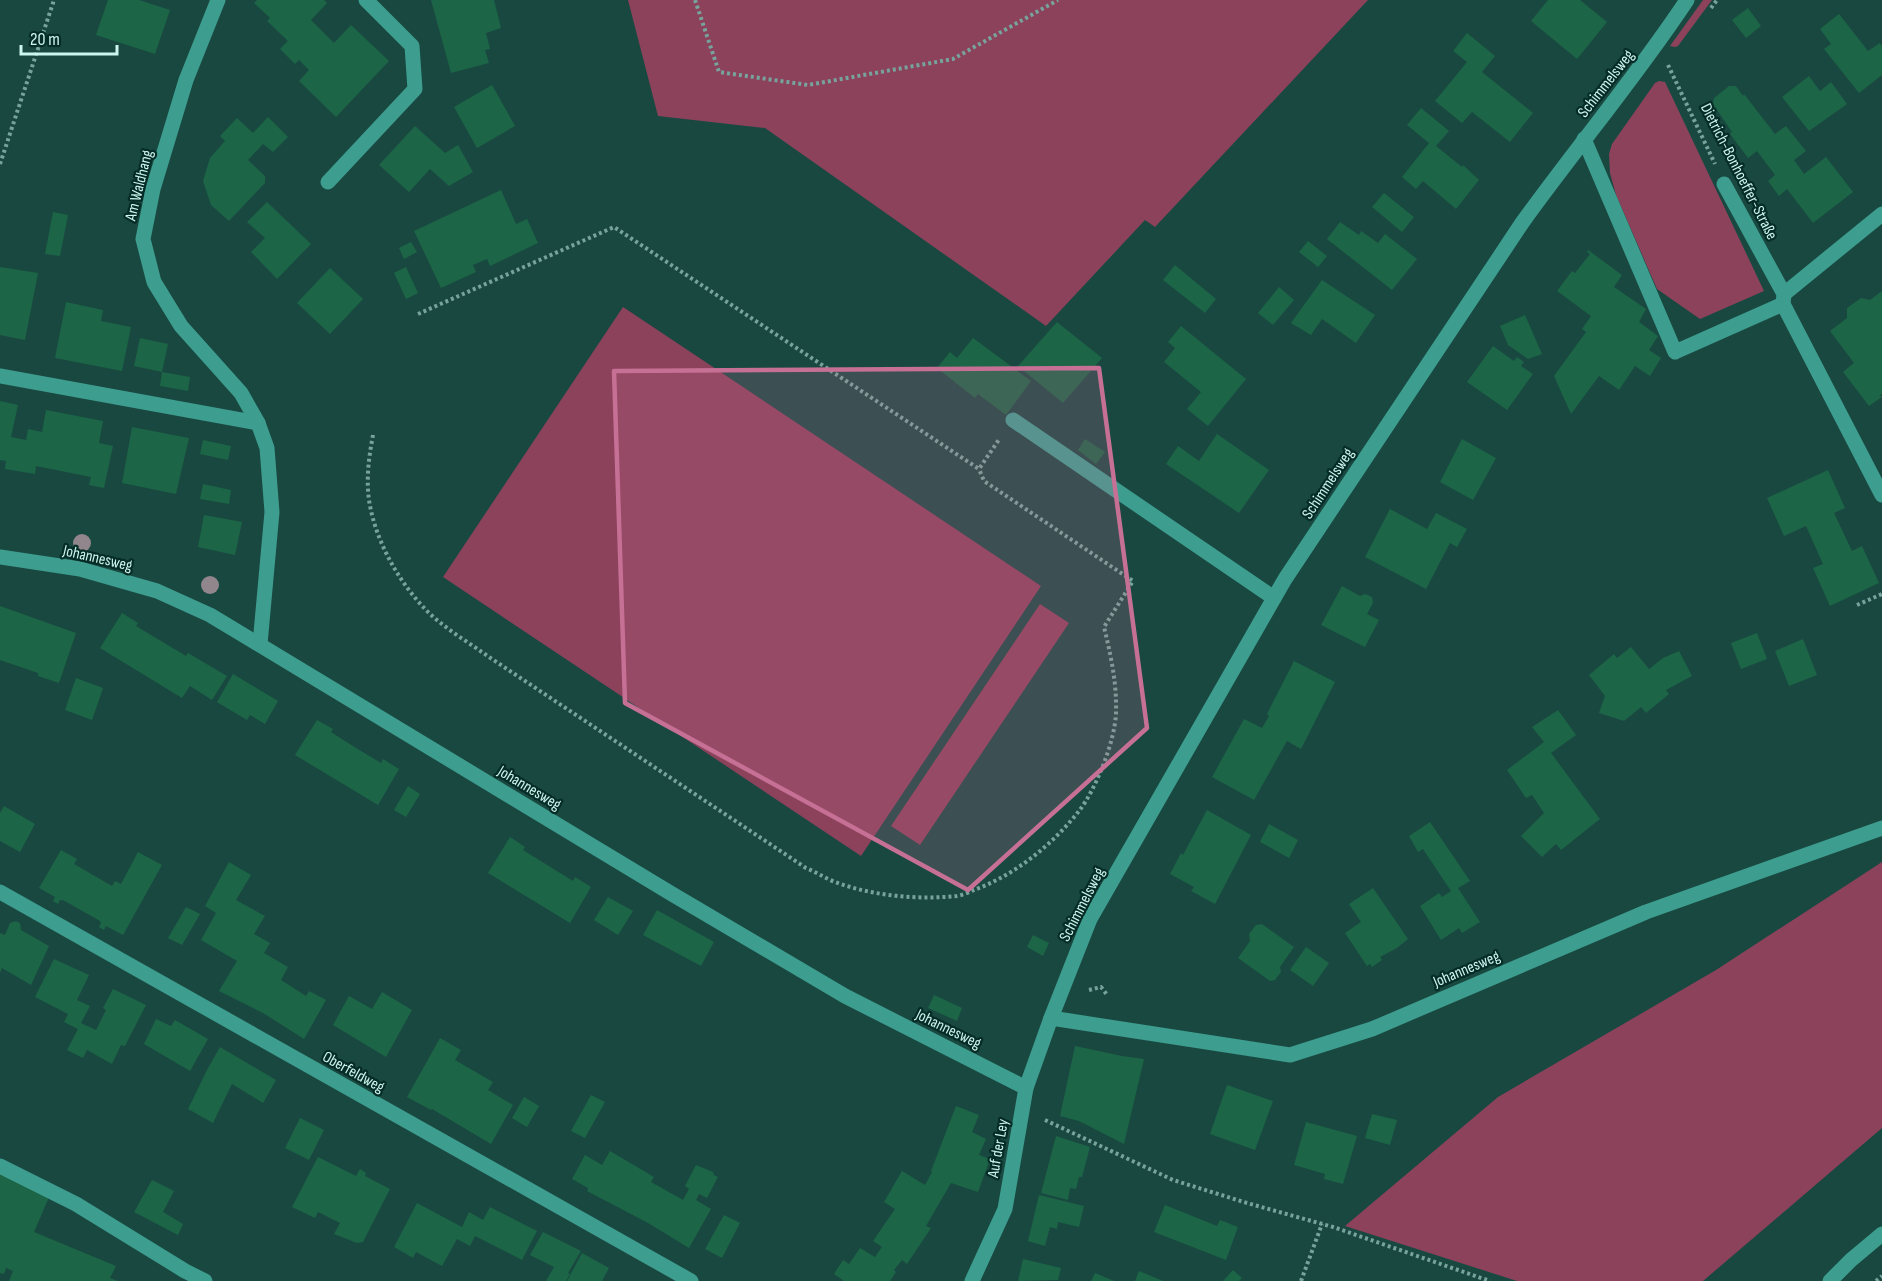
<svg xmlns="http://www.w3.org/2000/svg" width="1882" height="1281" viewBox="0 0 1882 1281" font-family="'Sofia Sans Condensed',sans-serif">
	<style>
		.green { fill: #8b425a }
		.building { fill: #1c6546 }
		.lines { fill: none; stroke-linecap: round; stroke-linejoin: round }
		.path { stroke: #77a39c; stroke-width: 4; stroke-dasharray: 3 3; stroke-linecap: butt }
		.minor { stroke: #3d9d8e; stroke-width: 15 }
		.tree { fill: #91868b }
		.marked { fill: #c67095; fill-opacity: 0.2; stroke: #c67095; stroke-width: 4.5; stroke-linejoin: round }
		.labels { text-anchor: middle; stroke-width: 4.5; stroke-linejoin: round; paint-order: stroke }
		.street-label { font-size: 16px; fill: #ccf5ed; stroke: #052c27 }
	</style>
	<rect width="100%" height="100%" fill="#194841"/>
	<g class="green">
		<polygon points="628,0 1368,0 1155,227 1145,220 1046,326 765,128 658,116"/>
		<polygon points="1703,0 1712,0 1678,46 1675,47 1670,46"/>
		<polygon points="1659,81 1665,82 1764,291 1700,319 1657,289 1616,195 1610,173 1609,154 1612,144 1655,83"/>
		<polygon points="623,307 1041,586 861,856 443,577"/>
		<polygon points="1040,604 1069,623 920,845 891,826"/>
		<polygon points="1882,862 1882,1128 1703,1281 1517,1281 1345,1226 1498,1097 1716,970"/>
	</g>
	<g class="building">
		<polygon points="108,0 139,0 170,10 155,54 96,35"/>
		<polygon points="257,0 324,0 327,3 311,20 334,43 351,25 389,61 336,117 299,81 309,70 299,60 295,64 280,49 288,41 267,21 270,18 254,3"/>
		<polygon points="431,0 494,0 501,28 486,33 490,49 485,50 489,63 451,73"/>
		<polygon points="1548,0 1580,0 1607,22 1577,59 1531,21"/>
		<polygon points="1748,8 1761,26 1746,38 1732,20"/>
		<polygon points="1839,14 1868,51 1880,43 1882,46 1882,75 1859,93 1824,49 1831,44 1820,29"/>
		<polygon points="1467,33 1495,56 1482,72 1533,113 1510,142 1472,112 1462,123 1435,101 1467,62 1453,51"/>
		<polygon points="1809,76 1820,91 1831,82 1847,104 1809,131 1782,97"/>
		<polygon points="492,85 515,126 477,148 454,107"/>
		<polygon points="1729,86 1736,86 1743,96 1744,94 1775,134 1786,126 1806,151 1794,160 1804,174 1826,157 1853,192 1813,223 1787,189 1779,196 1768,181 1775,175 1757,151 1748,158 1730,134 1732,132 1713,104 1714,98"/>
		<polygon points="1421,108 1449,131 1436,146 1462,167 1463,165 1479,180 1456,209 1423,181 1416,189 1402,177 1429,143 1407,125"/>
		<polygon points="268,117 288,137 273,152 263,144 248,160 265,176 265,183 229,221 211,205 203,181 210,158 225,141 220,136 237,118 253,133"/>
		<polygon points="415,126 445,153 458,145 473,172 449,186 430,169 409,192 379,165"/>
		<polygon points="501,190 516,224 527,219 538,243 490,266 487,259 473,265 476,272 441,288 414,231"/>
		<polygon points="1384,193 1414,217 1402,232 1372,207"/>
		<polygon points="267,202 311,244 277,279 251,252 265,238 247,222"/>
		<polygon points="53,212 68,215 60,256 45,254"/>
		<polygon points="1340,222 1359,235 1361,231 1378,243 1385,234 1417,259 1392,290 1327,239"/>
		<polygon points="1308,241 1327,256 1318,267 1299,252"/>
		<polygon points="411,242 417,252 404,259 399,248"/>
		<polygon points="1588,250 1622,275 1614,287 1646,309 1639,322 1658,336 1649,350 1661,358 1650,376 1635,366 1619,390 1599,376 1571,414 1554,376 1586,332 1582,329 1591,316 1557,291 1572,271 1575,273 1590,254 1587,252"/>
		<polygon points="1175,265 1216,299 1205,313 1163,280"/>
		<polygon points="0,267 38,273 25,340 0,335"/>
		<polygon points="406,267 418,293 406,299 394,273"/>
		<polygon points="330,268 363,299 330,334 297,303"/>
		<polygon points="1322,280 1375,315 1356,343 1322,319 1311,335 1291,323"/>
		<polygon points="1279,287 1294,300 1273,325 1258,313"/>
		<polygon points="1882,291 1882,394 1880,395 1882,397 1869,406 1843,372 1854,363 1830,331 1847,318 1847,308 1861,298 1870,300"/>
		<polygon points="66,302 103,310 101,321 131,327 122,371 55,358"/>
		<polygon points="1525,315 1542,354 1528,359 1508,345 1500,326"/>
		<polygon points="1057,322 1102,358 1063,403 1018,366"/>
		<polygon points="1181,326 1246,379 1208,426 1187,409 1201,392 1164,362 1175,348 1168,342"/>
		<polygon points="140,338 168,344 162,372 134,366"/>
		<polygon points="973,338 1031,381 1006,415 978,394 975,398 937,368 950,352 957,358"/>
		<polygon points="1493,346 1514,361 1517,357 1524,362 1521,366 1533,374 1507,410 1467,382"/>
		<polygon points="162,372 190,377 188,391 160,386"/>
		<polygon points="0,401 18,405 11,437 26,440 28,429 42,432 46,410 103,421 99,443 113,446 104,488 89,485 91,477 36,466 35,474 5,469 6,461 0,460"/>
		<polygon points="132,427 189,438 176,494 122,483"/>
		<polygon points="1217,434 1269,470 1239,513 1166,464 1178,446 1199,461"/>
		<polygon points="1085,439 1105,452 1096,464 1078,450"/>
		<polygon points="1462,439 1496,458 1473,500 1440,482"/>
		<polygon points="203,440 231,446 228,460 200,454"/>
		<polygon points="1828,470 1845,508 1834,513 1852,551 1862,546 1879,583 1830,606 1813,568 1823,564 1806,526 1784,536 1767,498"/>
		<polygon points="203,484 231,490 229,504 200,499"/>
		<polygon points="1390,509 1427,529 1436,513 1467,529 1457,547 1450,543 1426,589 1365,557"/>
		<polygon points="204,515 242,522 235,555 198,547"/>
		<polygon points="1342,586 1360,596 1365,594 1372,597 1373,603 1367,614 1379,620 1365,647 1321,625"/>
		<polygon points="0,606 76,633 59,683 38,676 38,673 0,660"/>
		<polygon points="122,613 138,623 136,626 186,656 188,653 227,676 212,700 190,686 182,698 100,648"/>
		<polygon points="1757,633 1767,659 1741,669 1731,643"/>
		<polygon points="1803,639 1817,675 1789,686 1775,651"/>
		<polygon points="1631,647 1649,669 1663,658 1679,651 1692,676 1666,690 1669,694 1646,713 1641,707 1624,721 1599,713 1605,696 1589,675 1614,654 1617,658"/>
		<polygon points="1294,661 1335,682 1301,749 1287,741 1254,800 1212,777 1244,719 1262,728 1269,716 1267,714"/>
		<polygon points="233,674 278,701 265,724 250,715 247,720 217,702"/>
		<polygon points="76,678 103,688 92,720 65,710"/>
		<polygon points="1558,710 1576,735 1551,753 1600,819 1561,850 1556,844 1542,857 1521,836 1544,813 1532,795 1526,798 1507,770 1544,742 1532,727"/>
		<polygon points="317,720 333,729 331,732 356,748 381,763 383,759 399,769 378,805 295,755"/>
		<polygon points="408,786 420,794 406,817 394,810"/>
		<polygon points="4,806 35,824 20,852 0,841 0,813"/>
		<polygon points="1207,810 1251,835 1215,904 1191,891 1194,887 1170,874 1181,853 1183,855"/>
		<polygon points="1430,822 1470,881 1458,888 1480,922 1462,933 1459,928 1441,940 1420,906 1439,893 1442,897 1451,891 1423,849 1418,852 1409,836"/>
		<polygon points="1269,824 1298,840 1289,858 1260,842"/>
		<polygon points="510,837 525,847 523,850 573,881 575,877 591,887 570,923 488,873"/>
		<polygon points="61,850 77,859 74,864 112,886 115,881 121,884 138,852 162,865 123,935 106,926 104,930 99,927 101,923 100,921 63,900 60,900 58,904 53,901 55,897 39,888"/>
		<polygon points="229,862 251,875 236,900 265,916 254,934 270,943 264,953 288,967 281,980 306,996 309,991 326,1000 304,1039 263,1013 219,991 237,961 201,940 216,913 205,906"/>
		<polygon points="1373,888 1408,939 1397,948 1380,957 1382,960 1372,967 1370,964 1367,966 1345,933 1361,922 1349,904"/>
		<polygon points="608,897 633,911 618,935 594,920"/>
		<polygon points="186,907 200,914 182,945 168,938"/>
		<polygon points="657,910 714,942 701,966 643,935"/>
		<polygon points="16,921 20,923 21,930 49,946 31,985 2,968 0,973 0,933 5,935 10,923"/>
		<polygon points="1262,924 1294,947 1280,967 1281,972 1275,980 1270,981 1238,958 1250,941 1249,934 1256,925"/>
		<polygon points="1033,935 1049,943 1043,956 1027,947"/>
		<polygon points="1306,947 1329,963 1313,986 1290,970"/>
		<polygon points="54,959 89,975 77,1000 90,1006 81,1023 96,1030 106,1010 103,1008 113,989 146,1005 125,1046 121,1045 112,1064 87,1050 83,1058 67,1050 78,1029 64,1022 68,1014 35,997"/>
		<polygon points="382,992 412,1010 386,1057 333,1025 349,996 372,1009"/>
		<polygon points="934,995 962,1008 957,1021 928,1008"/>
		<polygon points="156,1019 171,1026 175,1020 208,1039 190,1071 144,1044"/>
		<polygon points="440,1038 461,1050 455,1060 493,1082 488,1090 513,1105 491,1144 432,1109 431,1110 407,1097"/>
		<polygon points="1075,1046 1122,1056 1144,1059 1124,1144 1079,1121 1060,1116"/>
		<polygon points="220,1047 276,1080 263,1103 232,1084 213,1123 188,1109 207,1070"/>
		<polygon points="1227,1085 1273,1101 1255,1150 1210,1134"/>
		<polygon points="591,1095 605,1102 585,1138 571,1131"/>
		<polygon points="524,1097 539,1106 527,1127 512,1118"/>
		<polygon points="956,1106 979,1115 972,1132 986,1139 979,1155 990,1159 978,1192 951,1183 926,1226 931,1228 907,1264 902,1260 894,1270 896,1272 890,1281 844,1281 834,1274 843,1260 849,1264 860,1248 875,1257 882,1247 873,1241 895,1209 884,1202 902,1171 925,1185 932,1172 931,1171"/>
		<polygon points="1372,1114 1397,1120 1390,1145 1365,1138"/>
		<polygon points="300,1118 324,1130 309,1160 285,1148"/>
		<polygon points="1306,1122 1357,1136 1343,1184 1324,1179 1325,1174 1294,1165"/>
		<polygon points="1056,1136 1090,1147 1082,1177 1079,1177 1076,1189 1070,1188 1068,1200 1041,1193"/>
		<polygon points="610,1151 654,1177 651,1182 683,1200 689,1189 685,1186 696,1165 713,1172 714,1175 718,1177 707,1198 699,1194 696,1200 711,1209 689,1248 648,1223 587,1191 588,1188 572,1179 585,1155 602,1165"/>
		<polygon points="318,1157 356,1176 360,1169 366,1173 365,1176 390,1189 363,1242 357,1243 334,1234 340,1223 318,1212 315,1218 292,1207"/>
		<polygon points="0,1172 50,1195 34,1232 116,1266 110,1278 118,1281 9,1281 13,1271 6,1268 4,1274 0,1273"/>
		<polygon points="152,1180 174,1191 163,1212 183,1224 178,1235 134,1212"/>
		<polygon points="1039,1195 1084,1206 1079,1227 1058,1222 1057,1229 1050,1227 1045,1246 1028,1241"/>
		<polygon points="417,1203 462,1227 469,1212 483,1220 490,1207 537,1231 522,1260 475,1236 470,1246 457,1239 442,1266 416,1252 413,1258 394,1247"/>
		<polygon points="1165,1205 1217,1226 1220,1220 1238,1227 1226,1260 1154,1232"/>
		<polygon points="724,1215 740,1223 722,1258 705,1249"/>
		<polygon points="543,1232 581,1251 568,1273 570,1274 566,1281 546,1281 554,1267 530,1255"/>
		<polygon points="582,1253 609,1268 602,1281 567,1281"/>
		<polygon points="1023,1259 1061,1268 1058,1280 1018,1281"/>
		<polygon points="1233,1270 1242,1278 1239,1281 1223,1281"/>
		<polygon points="1139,1271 1163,1281 1135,1281"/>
		<polygon points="1095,1273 1114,1281 1091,1281"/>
	</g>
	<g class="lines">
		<g class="path">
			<polyline points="695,0 719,72 808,85 953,59 1058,0"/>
			<polyline points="1711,8 1717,0"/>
			<polyline points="1668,65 1715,164"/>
			<polyline points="0,164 54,0"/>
			<polyline points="418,314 614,227 979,469 1000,438"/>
			<path d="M 373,435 C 369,456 366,478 369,500 C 375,540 398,581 426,610 C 444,628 468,642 489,657 L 806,868 C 816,872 825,878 835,882 C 873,896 917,900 957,896 C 963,895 969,892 974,890 C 1015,875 1052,845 1079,811 C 1096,789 1115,741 1116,713 C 1117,684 1111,656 1104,627 L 1133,581 L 984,481 L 979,469"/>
			<polyline points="1857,605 1882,594"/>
			<polyline points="1089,990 1101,987 1108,996"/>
			<polyline points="1045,1120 1173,1180 1247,1203 1333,1227 1490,1281"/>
			<polyline points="1301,1281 1322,1224"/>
			<polyline points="1876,1281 1882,1276"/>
		</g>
		<g class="minor">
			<polyline points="218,0 186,80 153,189 143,239 154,282 181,326 241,393 258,423 267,448 272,512 260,644"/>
			<polyline points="1584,139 1675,352 1783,304"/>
			<polyline points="328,182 415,89 412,46 366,0"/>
			<polyline points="1724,184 1784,294 1783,304 1882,495"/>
			<polyline points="1784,294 1882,214"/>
			<polyline points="0,376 258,423"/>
			<polyline points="1013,420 1274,598"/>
			<polyline points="0,557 80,569 157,591 210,615 672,894 845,996 1026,1088"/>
			<polyline points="0,892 691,1281"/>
			<polyline points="1051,1018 1290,1055 1372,1029 1646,912 1882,828"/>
			<polyline points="0,1166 76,1204 185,1271 205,1281"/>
			<path d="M 972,1281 L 1005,1209 L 1026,1088 L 1051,1018 L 1090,919 L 1285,579 L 1522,223 C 1576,148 1636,77 1687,0"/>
			<polyline points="1830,1281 1851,1260 1882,1234"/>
		</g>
	</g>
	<g class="tree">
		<circle cx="82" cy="543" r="9"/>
		<circle cx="210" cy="585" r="9"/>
	</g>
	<path class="marked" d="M 1099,368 L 1147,728 L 968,890 L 625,703 L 614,371 Z"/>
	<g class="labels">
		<g class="street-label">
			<text transform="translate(1605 83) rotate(-52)" y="6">Schimmelsweg</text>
			<text transform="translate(1740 171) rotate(63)" y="6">Dietrich-Bonhoeffer-Straße</text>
			<text transform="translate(138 185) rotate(-76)" y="6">Am Waldhang</text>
			<text transform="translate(1327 483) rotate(-57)" y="6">Schimmelsweg</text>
			<text transform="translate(98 557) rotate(13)" y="6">Johannesweg</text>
			<text transform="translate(530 787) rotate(31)" y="6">Johannesweg</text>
			<text transform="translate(1081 904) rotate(-63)" y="6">Schimmelsweg</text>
			<text transform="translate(1466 968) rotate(-23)" y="6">Johannesweg</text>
			<text transform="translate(949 1028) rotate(26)" y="6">Johannesweg</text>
			<text transform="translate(354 1071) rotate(29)" y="6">Oberfeldweg</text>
			<text transform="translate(997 1148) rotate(-80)" y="6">Auf der Ley</text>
		</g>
	</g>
	<path d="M21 45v9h96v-9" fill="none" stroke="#ccf5ed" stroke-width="3"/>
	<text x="30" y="45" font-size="18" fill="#ccf5ed" stroke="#052c27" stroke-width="4.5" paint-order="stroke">20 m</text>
</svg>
